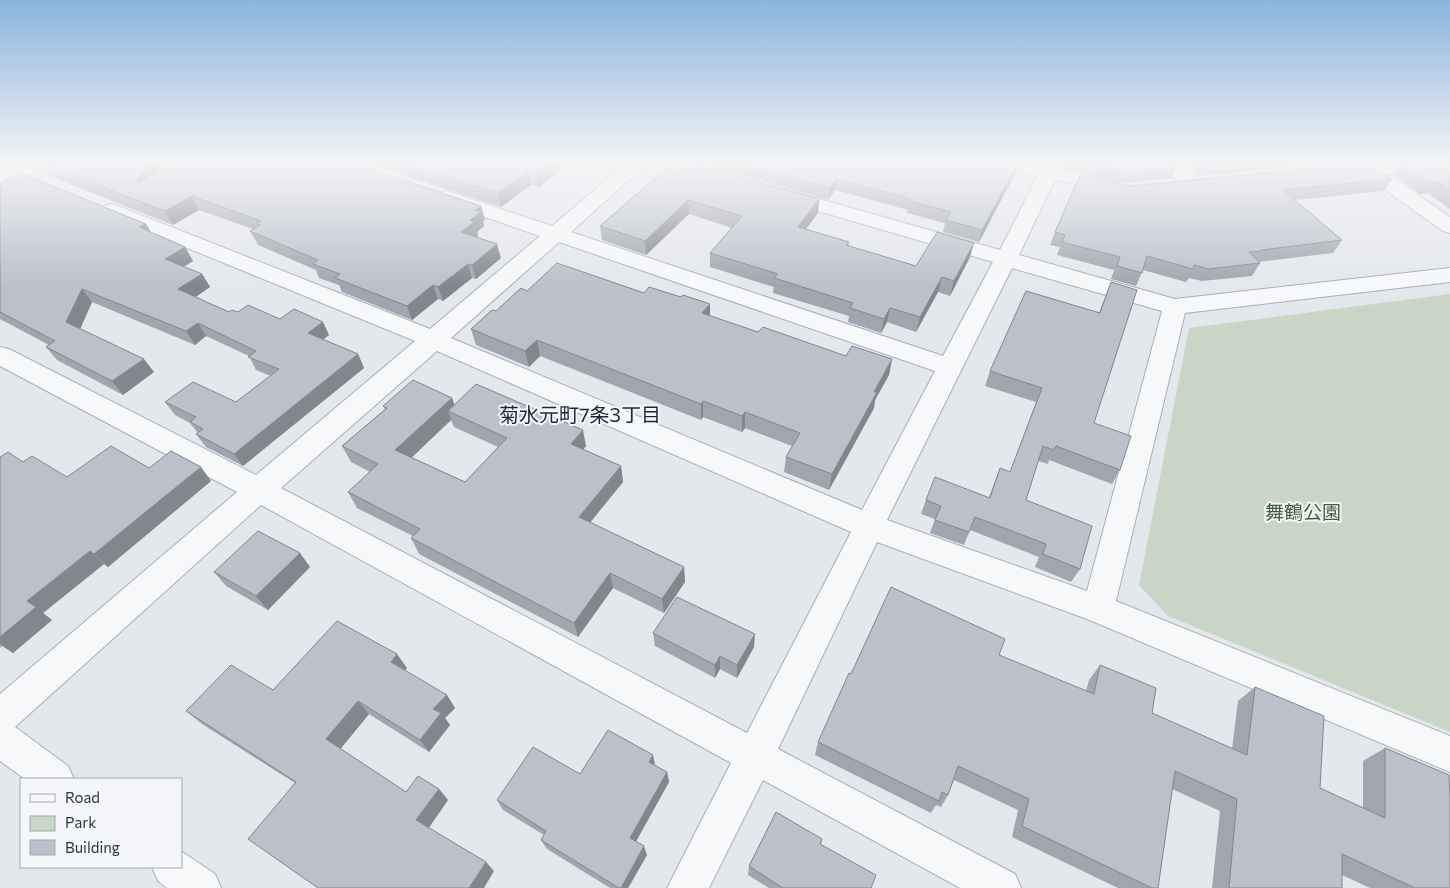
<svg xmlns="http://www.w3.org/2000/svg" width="1450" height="888" viewBox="0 0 1450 888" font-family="Commissioner,'Noto Sans JP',sans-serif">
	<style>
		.green { fill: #c9d6c5 }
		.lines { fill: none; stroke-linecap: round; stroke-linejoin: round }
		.minor-casing { stroke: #a9aeb7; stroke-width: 2 }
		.minor { fill: #f7f8fa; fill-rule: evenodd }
		.wall { fill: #a1a5ae; fill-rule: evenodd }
		.shaded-wall { fill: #83868d }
		.building { fill: #bbc0ca; stroke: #83868d }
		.labels { text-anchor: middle; stroke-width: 4; stroke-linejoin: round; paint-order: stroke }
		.park-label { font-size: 19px; fill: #3f6138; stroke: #f4f6f9 }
		.neighbourhood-label { font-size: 20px; fill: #1d2536; stroke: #f4f6f9 }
	</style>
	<rect width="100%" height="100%" fill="#e4e7ec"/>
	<polygon class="green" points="1450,294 1450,732 1168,616 1139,585 1189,328"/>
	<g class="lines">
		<defs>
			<g id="minor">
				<polygon points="28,162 53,162 50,166 0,188 0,175"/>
				<path d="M 628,162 L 649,162 L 571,232 L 943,356 L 993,262 L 777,199 L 774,195 L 777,191 L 784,189 L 791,191 L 1000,250 L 1038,175 L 1000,166 L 998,162 L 1029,162 L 1122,184 L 1125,188 L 1122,192 L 1115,194 L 1055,179 L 1019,255 L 1175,299 L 1450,268 L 1450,282 L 1185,313 L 1116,601 L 1450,736 L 1450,772 L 1087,619 L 877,542 L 778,749 L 1015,874 L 1021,888 L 960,888 L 763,780 L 709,888 L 667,888 L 731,763 L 261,505 L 15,727 L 68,766 L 74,779 L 25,779 L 0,761 L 0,694 L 237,492 L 0,366 L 0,347 L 9,349 L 256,475 L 415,341 L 104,214 L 101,210 L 104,206 L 111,204 L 118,206 L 430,329 L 540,236 L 439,201 L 436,197 L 439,193 L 446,191 L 453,193 L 552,226 ZM 559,242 L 935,371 L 862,510 L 451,338 ZM 1012,268 L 1162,311 L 1087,591 L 887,520 ZM 437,351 L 851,532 L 747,733 L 281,488 Z"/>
				<polygon points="658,162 687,162 723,172 726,176 723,180 716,182 661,166"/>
				<path d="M 1160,162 L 1180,162 L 1202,184 L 1199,188 C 1184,192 1167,174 1160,162 Z"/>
				<polygon points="1351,162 1369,162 1374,164 1396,162 1450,162 1450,168 1388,174 1450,217 1450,233 1443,231 1364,175 1334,173 1331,169 1334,165"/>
				<polygon points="181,851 215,874 221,888 167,888 158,881 152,867 181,867"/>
			</g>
		</defs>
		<use href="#minor" class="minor-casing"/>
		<use href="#minor" class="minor"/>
	</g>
	<g class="wall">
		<polygon points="363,162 563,162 562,163 563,167 539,187 531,185 501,207"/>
		<polygon points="699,162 1019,162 1016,172 979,242 943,232 945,223 907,213 908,210 835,190 828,200 699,163"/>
		<polygon points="1051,162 1172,162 1177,167 1172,178 1125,183 1066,169"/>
		<polygon points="1182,162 1344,162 1198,176"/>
		<polygon points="1450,162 1450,209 1428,193 1420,194 1393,175 1401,164"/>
		<polygon points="40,163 159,171 481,206 485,220 483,221 484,226 477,232 478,236 476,237 501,258 476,279 472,278 443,301 438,299 412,320 342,292 339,285 319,278 316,270 258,245 250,231 253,229 199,210 173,225 49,176"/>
		<polygon points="664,170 819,199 818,213 806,229 849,242 848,246 916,266 970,257 950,296 938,292 916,332 887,322 881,333 848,322 849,316 773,293 774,287 710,267 710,253 732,228 689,214 646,255 602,240 600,226"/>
		<polygon points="1392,179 1384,191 1295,200 1342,240 1333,253 1258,262 1260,263 1252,276 1202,281 1189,278 1186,282 1143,270 1136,286 1111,279 1114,270 1057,255 1060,247 1050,245 1055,232 1130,186"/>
		<polygon points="0,183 151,233 185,247 193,261 183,267 202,274 210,287 195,297 229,312 238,312 280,319 329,335 323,339 358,354 364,368 243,466 206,447 196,434 198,433 190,423 175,415 165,402 236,402 271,376 256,370 249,356 206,336 195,345 92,302 80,329 154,372 123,395 57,360 46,347 49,345 0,319"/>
		<polygon points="1111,282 1094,423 1120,470 1112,484 1049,460 1048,464 1038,461 1026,500 1080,569 1071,582 1035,567 1039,557 970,530 964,545 930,533 935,519 921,514 926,500 989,497 1000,468 1010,472 1036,402 985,386 990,371 1099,313 1105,297"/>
		<polygon points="527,291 681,297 710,304 710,316 758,332 846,356 892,359 889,375 875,400 874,408 829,490 784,472 786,457 792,446 745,428 742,432 703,417 701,420 540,356 529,367 476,345 471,329"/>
		<path d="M 452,398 L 454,405 L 586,446 L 583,449 L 621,466 L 623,482 L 590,523 L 684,567 L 685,582 L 664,613 L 613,588 L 578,637 L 419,554 L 411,538 L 413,536 L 357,508 L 348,492 L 370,472 L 351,462 L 342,446 L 385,409 L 383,406 ZM 451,420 L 454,427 L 498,447 L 465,482 L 411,457 Z"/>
		<polygon points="0,457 23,462 67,477 149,468 211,481 108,567 104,564 43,613 52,620 13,653 2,646 0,648"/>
		<polygon points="310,567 268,610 226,586 214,572"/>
		<polygon points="653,633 754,647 737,678 720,669 715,678 655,646"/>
		<polygon points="1100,665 1152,713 1232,749 1238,701 1255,687 1320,788 1363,808 1363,761 1385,748 1450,888 1370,888 1342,875 1342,888 1212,888 1220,811 1172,789 1158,888 1118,888 1012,837 1018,810 954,780 948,795 941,807 936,805 931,813 815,755 818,742 851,674 1086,691 1089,680"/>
		<polygon points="407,668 405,670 455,708 445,718 450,725 429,752 369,714 340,749 406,792 439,789 448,800 429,828 494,871 295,783 202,724 186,711 273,690"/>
		<polygon points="655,766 667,772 669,782 636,841 647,855 628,888 610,888 547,849 541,840 544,835 503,810 497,800 580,774"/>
		<polygon points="822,839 821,844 871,888 769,888 748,875 749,866"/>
	</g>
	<g class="shaded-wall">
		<polygon points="149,162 164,162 144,197 136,183"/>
		<polygon points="551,162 563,162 562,163 563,167 539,187 536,174"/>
		<polygon points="1019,162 1016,172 979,242 982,230"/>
		<polygon points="528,171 531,185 501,207 498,193"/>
		<polygon points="837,179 835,190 828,200 830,188"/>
		<polygon points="192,196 199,210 173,225 165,211"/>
		<polygon points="819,199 818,213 797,241 798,227"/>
		<polygon points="688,200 689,214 646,255 645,241"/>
		<polygon points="481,206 485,220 483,221 484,226 477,232 478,236 465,245 461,232 470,220 475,210"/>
		<polygon points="146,224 154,237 139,227"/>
		<polygon points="974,243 970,257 950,296 954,281"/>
		<polygon points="497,244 501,258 476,279 472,265"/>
		<polygon points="185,247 193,261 174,273 165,259"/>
		<polygon points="468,264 472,278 443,301 438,287"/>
		<polygon points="202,274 210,287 187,303 178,289"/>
		<polygon points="942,277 938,292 916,332 920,317"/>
		<polygon points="433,285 438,299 412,320 407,306"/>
		<polygon points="82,289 92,302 77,336 66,322"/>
		<polygon points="710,304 710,320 702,313"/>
		<polygon points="890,308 887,322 881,333 884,319"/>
		<polygon points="323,322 329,335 315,346 308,333"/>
		<polygon points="198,323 206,336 195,345 186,331"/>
		<polygon points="537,340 540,356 529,367 525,351"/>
		<polygon points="358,354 364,368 243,466 234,454"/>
		<polygon points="144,359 154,372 123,395 112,381"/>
		<polygon points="892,359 889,375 875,400 874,408 829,490 832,474"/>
		<polygon points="452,398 458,414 448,411 451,420 403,466 395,450"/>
		<polygon points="703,401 703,417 701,420 701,404"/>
		<polygon points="745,412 745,428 742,432 742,416"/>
		<polygon points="583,430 586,446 574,460 571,444"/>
		<polygon points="621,466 623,482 582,532 579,517"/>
		<polygon points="201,467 211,481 108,567 94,554"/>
		<polygon points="90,551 104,564 43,613 52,620 13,653 0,644 0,637 27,601"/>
		<polygon points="300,553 310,567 268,610 256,596"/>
		<polygon points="684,567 685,582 664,613 662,599"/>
		<polygon points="610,573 613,588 578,637 574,623"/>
		<polygon points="755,634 754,647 737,678 737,665"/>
		<polygon points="397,654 407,668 401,675 391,662"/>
		<polygon points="720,656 720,669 715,678 715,665"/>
		<polygon points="447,695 455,708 445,718 450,725 429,752 420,740 433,709"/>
		<polygon points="358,701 369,714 338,752 326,739"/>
		<polygon points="653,755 655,765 649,762"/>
		<polygon points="667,772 669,782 633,847 630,838"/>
		<polygon points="439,789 448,800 426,831 416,820"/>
		<polygon points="644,846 647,855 628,888 621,888"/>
		<polygon points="486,862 494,871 484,888 469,888"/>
	</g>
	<g class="building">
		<polygon points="42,162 149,162 136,183 177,162 349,162 481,206 475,210 481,212 470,220 474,222 461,232 497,244 472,265 468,264 438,287 433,285 407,306 335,278 340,274 313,264 318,260 250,231 260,225 257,223 261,221 192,196 165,211 40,163"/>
		<polygon points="399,162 551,162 536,174 528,171 498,193"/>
		<polygon points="686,162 819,199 798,227 849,242 846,245 916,266 937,232 974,243 954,281 942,277 920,317 890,308 884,319 850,308 853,303 774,278 778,274 710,253 742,216 688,200 645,241 600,226 664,170 675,172"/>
		<polygon points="734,162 1018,162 982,230 946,220 951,212 910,201 911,199 837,179 830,188"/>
		<polygon points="1087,162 1172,162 1177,167 1130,172"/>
		<polygon points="1200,162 1236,162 1203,165"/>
		<polygon points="1427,162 1450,162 1450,191 1437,182 1429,183 1401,164"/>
		<polygon points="1359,164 1372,165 1392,179 1283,190 1342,240 1261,250 1262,251 1249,252 1260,263 1209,269 1194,265 1193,269 1147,256 1142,273 1117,266 1120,257 1062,242 1065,235 1055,232 1080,175 1130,186"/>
		<polygon points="20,173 146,224 139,227 185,247 165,259 202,274 178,289 229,312 232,310 238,312 248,305 280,319 294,309 323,322 308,333 358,354 234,454 196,434 203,429 190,422 196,417 165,402 193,382 236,402 279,369 248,357 256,351 198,323 186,331 82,289 66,322 144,359 112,381 46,347 55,341 0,312 0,183"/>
		<polygon points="557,263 644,293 649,287 681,297 683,295 710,304 702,313 758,332 763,327 846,356 852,346 892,359 874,392 877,392 832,474 786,457 800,433 745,412 742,416 703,401 701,404 537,340 525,351 471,329 492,310 496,311 521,288 527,291"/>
		<polygon points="1111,282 1137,290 1094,423 1131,436 1120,470 1056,446 1054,450 1043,446 1026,500 1092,526 1080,569 1043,554 1046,544 975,517 969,532 935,520 941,506 926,500 935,477 990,498 1000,468 1010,472 1042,388 990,371 1026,291 1100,313"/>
		<polygon points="413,380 452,398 395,450 465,482 507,438 448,411 476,384 583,430 571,444 621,466 579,517 684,567 662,599 610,573 574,623 411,538 420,529 348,492 378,464 342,446 387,408 383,406"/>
		<polygon points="111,446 149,468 171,451 201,467 94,554 90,551 27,601 36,607 0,637 0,457 8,452 23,462 32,456 67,477"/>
		<polygon points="258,531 300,553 256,596 214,572"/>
		<polygon points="891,587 1005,639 999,655 1094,694 1100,665 1156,688 1152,713 1247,755 1255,687 1324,716 1320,788 1385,818 1385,748 1449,775 1450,795 1450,888 1415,888 1342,854 1342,888 1229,888 1237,799 1175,771 1158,888 1152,888 1022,826 1029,799 958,766 948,795 942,792 939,801 818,742 849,673 851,674"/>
		<polygon points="677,597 755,634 737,665 720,656 715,665 653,633"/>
		<polygon points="337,621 397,654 391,662 447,695 433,709 441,713 420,740 358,701 326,739 406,792 418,776 439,789 416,820 486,862 469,888 318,888 248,839 296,782 186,711 231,665 273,690"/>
		<polygon points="608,730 653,755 649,762 667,772 630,838 644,846 621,888 619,888 541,840 546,831 497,800 533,747 580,774"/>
		<polygon points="776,812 822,839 820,844 876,875 871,888 783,888 749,866"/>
	</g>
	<linearGradient id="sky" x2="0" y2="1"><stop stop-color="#8bb4dd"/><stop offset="0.57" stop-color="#f3f4f6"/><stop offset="1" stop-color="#f3f4f6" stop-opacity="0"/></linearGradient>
	<rect width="1450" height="286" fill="url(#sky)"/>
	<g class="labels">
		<g class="park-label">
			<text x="1303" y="519">舞鶴公園</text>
		</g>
		<g class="neighbourhood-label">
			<text x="580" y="422">菊水元町7条3丁目</text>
		</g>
	</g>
	<rect x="20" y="778" width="162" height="90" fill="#f4f6f9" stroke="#a4a8b1"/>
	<rect x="30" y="794" width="25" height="8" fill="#f7f8fa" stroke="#a4a8b1"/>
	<text x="65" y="803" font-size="15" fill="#2b3445">Road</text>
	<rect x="30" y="816" width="25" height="15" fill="#c9d6c5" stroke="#a4a8b1"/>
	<text x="65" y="828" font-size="15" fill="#2b3445">Park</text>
	<rect x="30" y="840" width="25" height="15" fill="#bbc0ca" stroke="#a4a8b1"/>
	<text x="65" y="853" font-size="15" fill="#2b3445">Building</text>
</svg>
